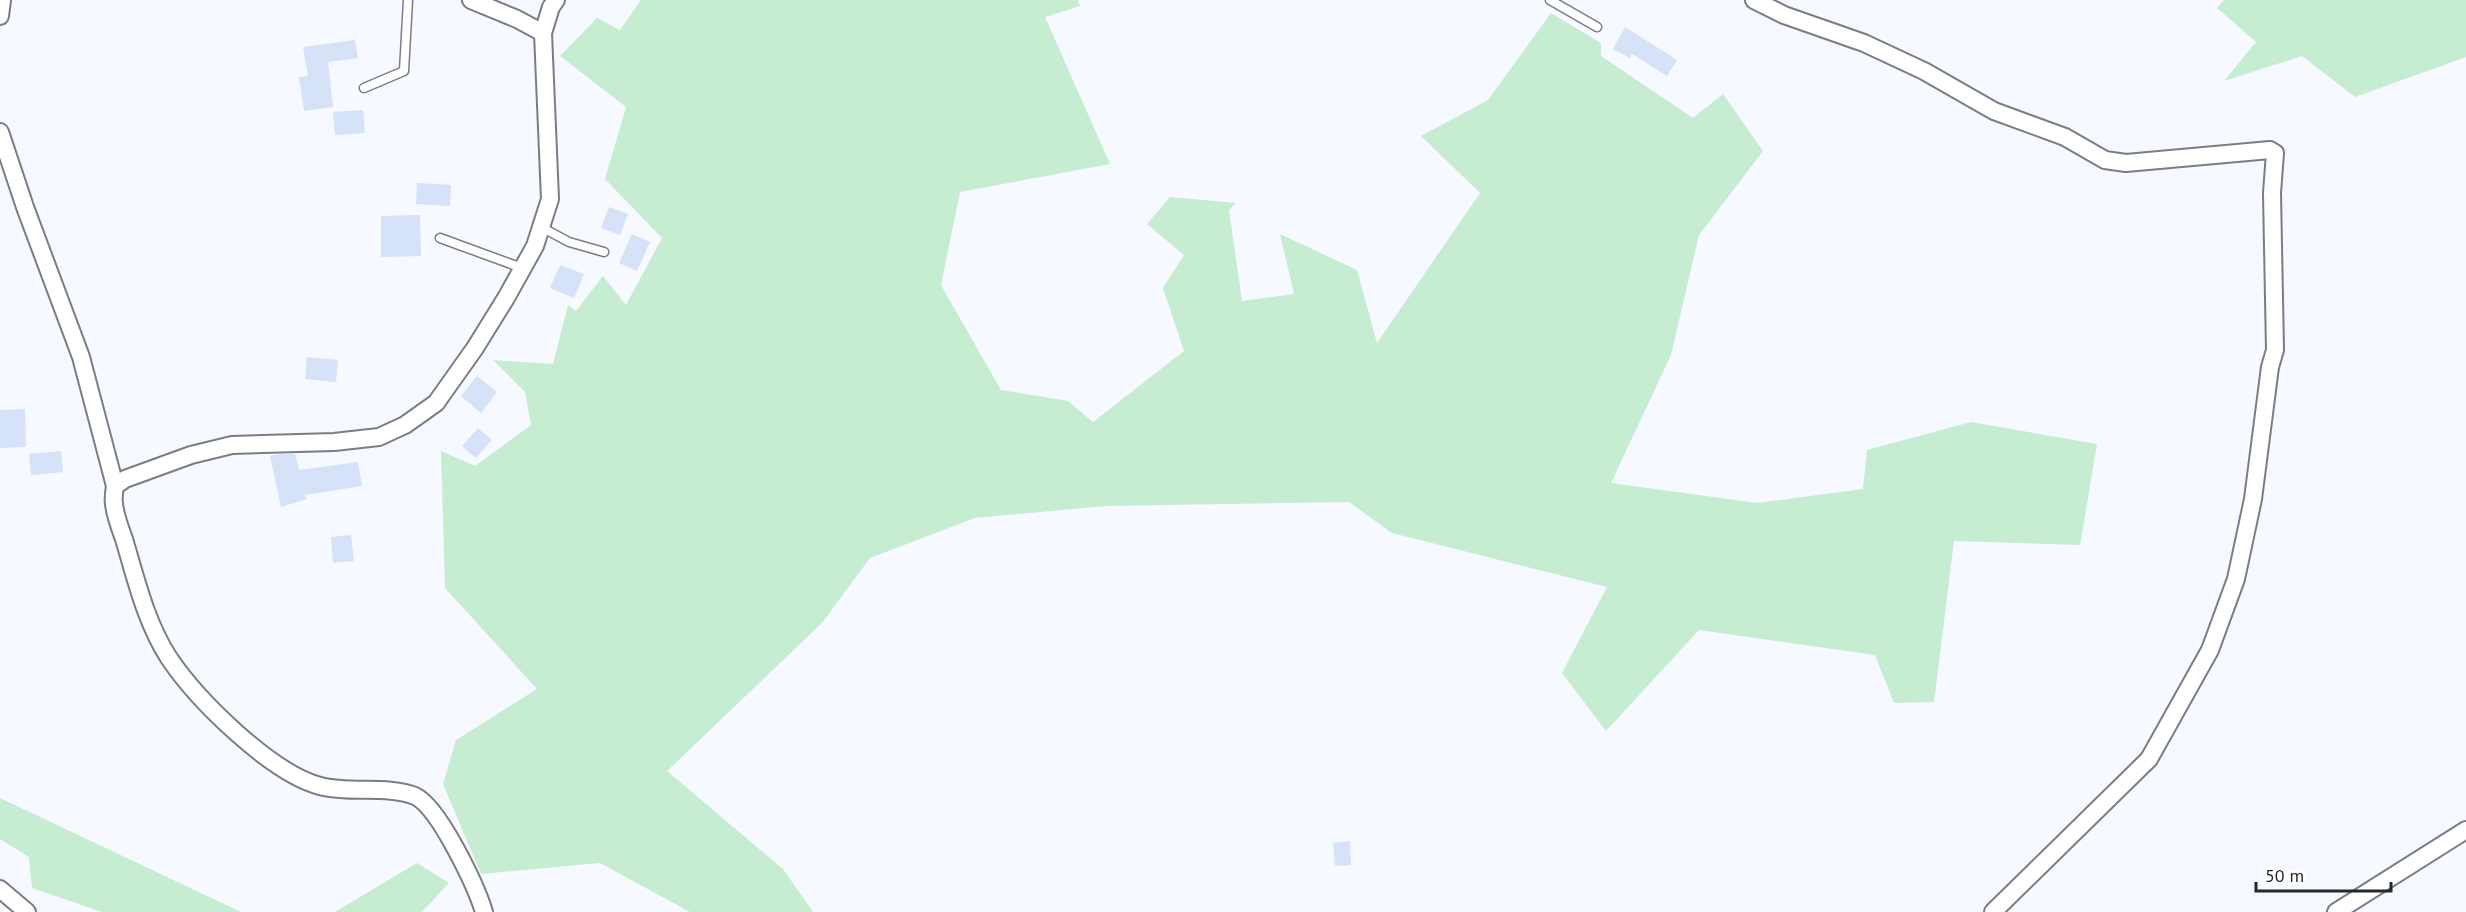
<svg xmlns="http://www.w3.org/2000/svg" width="2466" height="912" viewBox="0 0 2466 912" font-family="'PT Sans',sans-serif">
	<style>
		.green { fill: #c6edd1 }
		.building { fill: #d5e2f7 }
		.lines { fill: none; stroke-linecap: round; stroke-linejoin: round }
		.lane-casing { stroke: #7a7e84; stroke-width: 11 }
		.street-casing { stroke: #7a7e84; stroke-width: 20 }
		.lane { stroke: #fff; stroke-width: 8 }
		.street { stroke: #fff; stroke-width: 16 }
	</style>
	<rect width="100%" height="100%" fill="#f6f9ff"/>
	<g class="green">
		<polygon points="641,0 1078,0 1080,6 1045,17 1110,164 960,192 941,285 1001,390 1068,401 1093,422 1184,351 1163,288 1184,255 1147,224 1170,197 1236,203 1229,210 1242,301 1294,294 1280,234 1357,270 1377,343 1480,193 1421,136 1488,100 1551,13 1601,43 1601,56 1693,118 1723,94 1763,151 1699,235 1671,355 1611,483 1757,503 1863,489 1867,450 1971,422 2097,444 2080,545 1954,541 1934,702 1894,703 1875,655 1699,630 1606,731 1562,673 1607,587 1392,533 1349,502 1105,506 975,518 870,558 822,623 667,771 783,869 813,912 690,912 600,863 481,874 443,784 456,740 537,689 445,588 441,451 475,466 531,425 525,392 493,360 553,364 568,305 576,311 603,276 626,305 662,238 605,179 626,107 560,56 597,18 620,30"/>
		<polygon points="2224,0 2466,0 2466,57 2355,97 2302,56 2224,81 2256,42 2217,8"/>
		<polygon points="0,798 241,912 102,912 32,888 29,857 0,839"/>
		<polygon points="417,863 449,883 422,912 335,912"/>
	</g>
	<g class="building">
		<polygon points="1625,27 1677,60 1667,76 1632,54 1630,58 1613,49"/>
		<polygon points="355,40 358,58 328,62 333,107 304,111 299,77 308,76 303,47"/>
		<polygon points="363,110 365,133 335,135 333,112"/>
		<polygon points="417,183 451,185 450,206 416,204"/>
		<polygon points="609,207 628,214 620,235 601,228"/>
		<polygon points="420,215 421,256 381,257 381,216"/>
		<polygon points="632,234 650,242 637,271 619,263"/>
		<polygon points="560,265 584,274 574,298 550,288"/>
		<polygon points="307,357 338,360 336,382 305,379"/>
		<polygon points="477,376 497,392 481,413 461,396"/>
		<polygon points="25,409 26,447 0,448 0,410"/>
		<polygon points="478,428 492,440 476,458 462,446"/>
		<polygon points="61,451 63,472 31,475 29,454"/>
		<polygon points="279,454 295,454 299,470 358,462 362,486 305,495 307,499 281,507 270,456"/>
		<polygon points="351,535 354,561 333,563 331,537"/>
		<polygon points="1350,841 1351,865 1335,866 1333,843"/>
	</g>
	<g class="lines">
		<defs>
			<g id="lane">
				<polyline points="1550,0 1597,27"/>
				<polyline points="364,88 404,71 408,0"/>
				<polyline points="541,227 569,242 604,252"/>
				<polyline points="440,238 522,268"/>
			</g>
			<g id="street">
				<polyline points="471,0 517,19 543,33"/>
				<polyline points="1754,0 1784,15 1864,43 1924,71 1994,111 2065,137 2105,160 2126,163 2270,150 2275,153 2272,193 2275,350 2270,367 2253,499 2236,579 2210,650 2149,759 1993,912"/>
				<polyline points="0,16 2,0"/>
				<polyline points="0,132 25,207 81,357 115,486"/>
				<polyline points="0,889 27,912"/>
				<path d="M 484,912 C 476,886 439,807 415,796 C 388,785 349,794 320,786 C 271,773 197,700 169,658 C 146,623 136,579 124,539 C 120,528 115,515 114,504 C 113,498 114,492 115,486 L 125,479 L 191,455 L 232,445 L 334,442 L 379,437 L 405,425 L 436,403 L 475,348 L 506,298 L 535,246 L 550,199 L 543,33 L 551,7 L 556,0"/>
				<polyline points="2336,912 2466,830"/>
			</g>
		</defs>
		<use href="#lane" class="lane-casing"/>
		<use href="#street" class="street-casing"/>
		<use href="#lane" class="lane"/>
		<use href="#street" class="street"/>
	</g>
	<path d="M2256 882v9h135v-9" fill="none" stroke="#252729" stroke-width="3"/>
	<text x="2265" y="882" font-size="18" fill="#252729" stroke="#ffffff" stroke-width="4.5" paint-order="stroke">50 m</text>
</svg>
